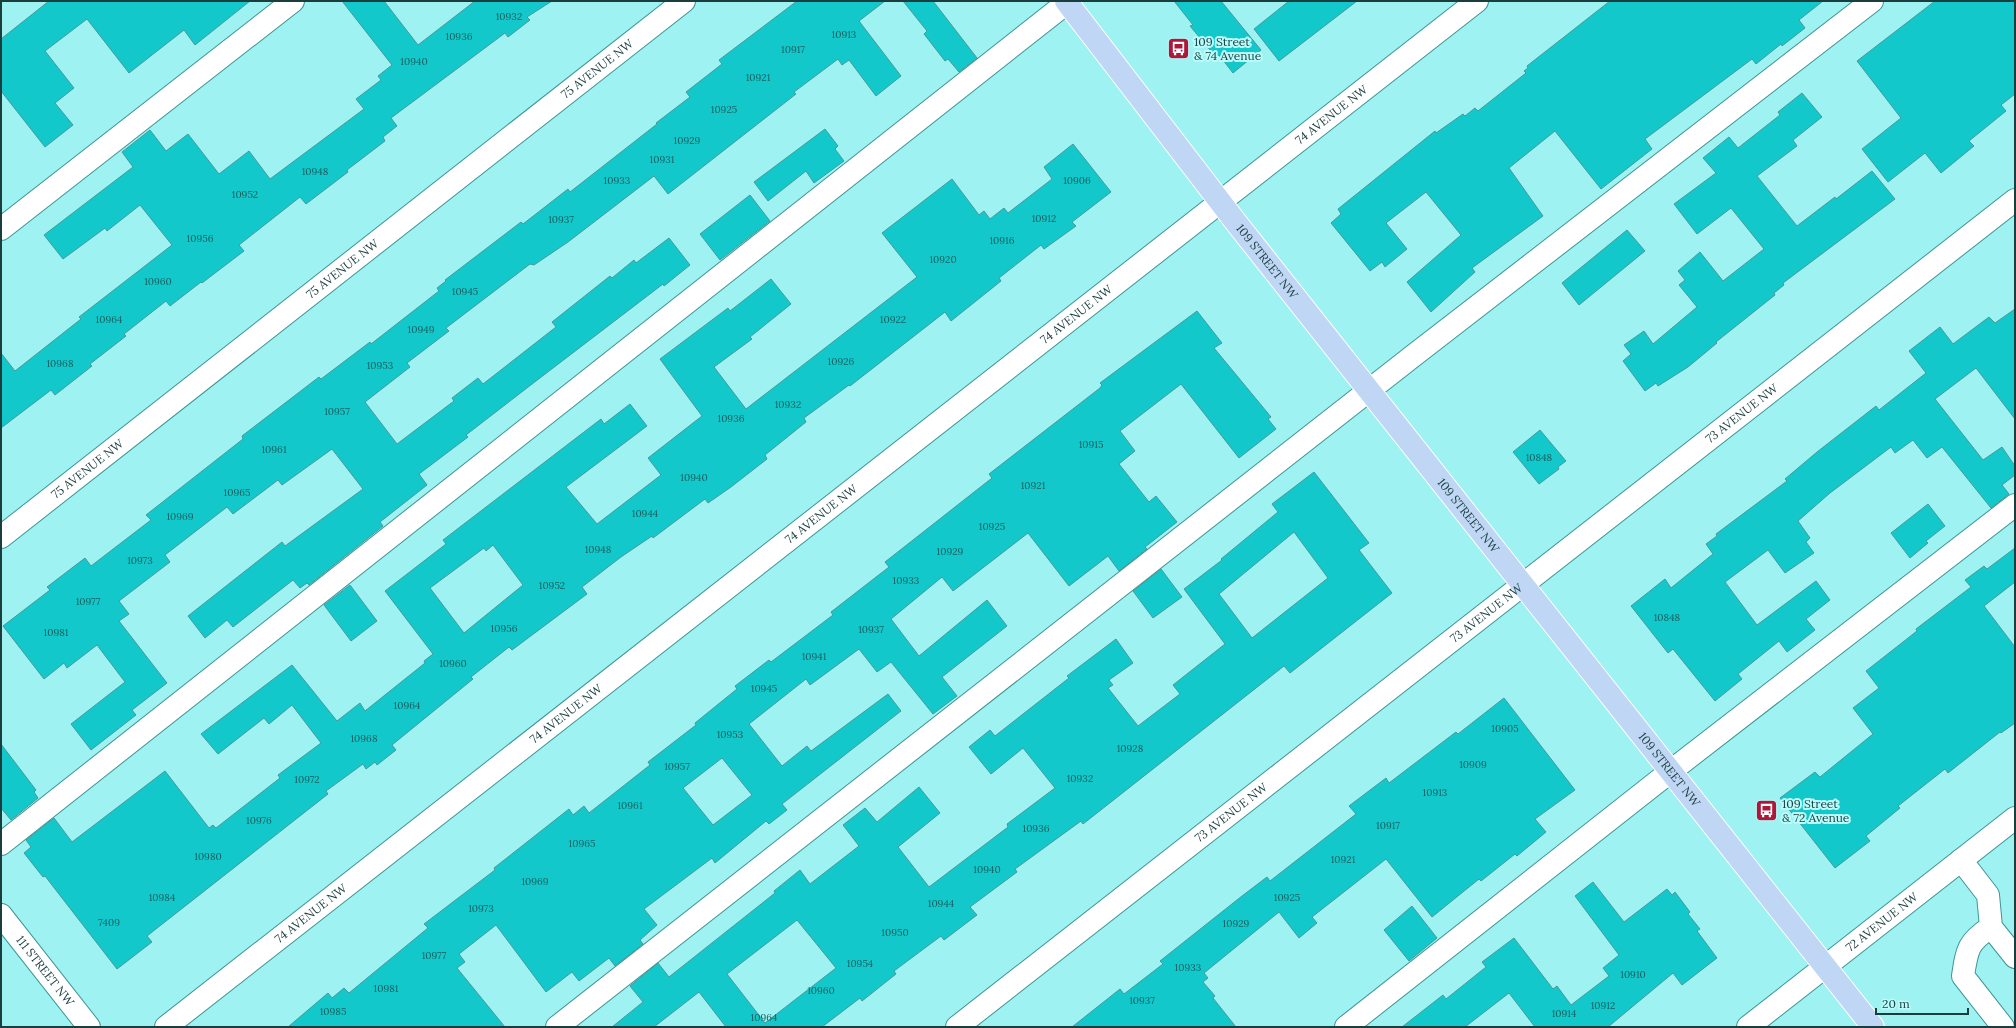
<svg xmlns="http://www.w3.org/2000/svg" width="2016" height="1028" viewBox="0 0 2016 1028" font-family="Lora,serif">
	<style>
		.building { fill: #13c8ca; stroke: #459a9b; fill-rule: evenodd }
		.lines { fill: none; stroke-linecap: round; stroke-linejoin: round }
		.minor-casing { stroke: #3f9596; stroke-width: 24 }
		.major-casing { stroke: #fff; stroke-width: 24 }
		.minor { stroke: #fff; stroke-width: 22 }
		.major { stroke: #bfd6f5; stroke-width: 22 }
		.labels { text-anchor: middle; stroke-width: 4; stroke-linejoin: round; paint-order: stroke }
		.number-label { font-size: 10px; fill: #186061 }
		.poi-label { font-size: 12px; fill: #1a3e3e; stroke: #bafcfc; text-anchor: start }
		.street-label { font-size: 12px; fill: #1a3e3e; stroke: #bafcfc }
	</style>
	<rect width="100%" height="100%" fill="#9ef2f2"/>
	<g class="building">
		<polygon points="49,1 250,1 195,45 184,30 129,73 87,19 45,51 74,88 55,103 73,125 45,147 1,91 1,39"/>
		<polygon points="342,1 384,1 418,45 475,1 552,1 527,17 530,20 508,37 505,33 391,118 397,126 383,137 385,141 347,170 348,172 306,204 300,197 239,245 244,251 202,283 201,282 170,306 166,301 124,334 126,336 90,364 92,366 55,395 51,390 1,428 1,353 15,371 81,319 79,317 172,245 140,205 107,231 105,228 63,259 44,235 133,167 122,152 150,130 166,151 188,134 219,174 249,151 270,179 364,109 356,99 381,80 378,76 392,65"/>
		<polygon points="797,1 885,1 859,21 901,76 876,96 849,60 842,65 838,59 794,92 796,94 668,194 654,176 568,242 534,265 530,264 446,328 449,331 407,363 410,367 365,402 397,444 454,401 452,398 478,378 483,384 556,327 552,322 610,276 612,278 634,260 636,263 669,238 690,265 664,286 663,284 536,381 466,435 468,437 419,474 427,485 380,522 383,526 309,585 307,583 300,588 293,580 233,627 227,620 205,638 188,616 282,542 285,546 363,489 332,449 282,485 278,480 233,514 227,507 165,555 170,562 119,601 129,614 119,621 167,683 132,710 136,715 91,750 71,724 125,682 97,645 67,668 64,663 44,679 3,626 50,590 47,587 85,558 91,566 151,520 146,515 243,439 242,436 319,377 321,379 370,342 371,344 439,291 437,288 446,281 445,280 521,222 523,224 568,189 570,192 657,124 656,123 690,97 686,92 722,64 719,60"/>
		<polygon points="903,1 933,1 977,58 959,72 948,59 945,61 924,34 927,31"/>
		<polygon points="1174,1 1221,1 1261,50 1233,73 1219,55 1216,57 1190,26 1193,25"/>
		<polygon points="1289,1 1357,1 1279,61 1254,29"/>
		<polygon points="1610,1 1823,1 1799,20 1805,28 1782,46 1781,44 1756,64 1752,59 1645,139 1652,149 1601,189 1555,131 1509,168 1543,216 1472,268 1475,272 1431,312 1407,282 1461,235 1426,192 1386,223 1407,249 1385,267 1382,262 1370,271 1331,223 1341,214 1338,209 1435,131 1436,133 1463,114 1465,116 1475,108 1478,111 1526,73 1524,71 1528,68 1527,66"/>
		<polygon points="1935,1 2015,1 2015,94 2001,105 2006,111 1969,141 1974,146 1941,173 1925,153 1888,182 1862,149 1901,118 1857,61"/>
		<polygon points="1802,93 1822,117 1793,140 1797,146 1757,176 1797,226 1835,197 1836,199 1872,171 1895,199 1783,283 1784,285 1774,293 1775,295 1716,342 1717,343 1688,367 1658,386 1656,383 1645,391 1623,361 1631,354 1624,345 1644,331 1653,344 1697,307 1679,285 1685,280 1678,271 1700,252 1723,281 1764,249 1731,208 1697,234 1674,204 1716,173 1703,158 1729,137 1738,148 1780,115 1778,112"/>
		<polygon points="825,129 838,146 835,149 844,161 814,183 806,171 768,201 754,182"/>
		<path d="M 1073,144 L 1111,192 L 1072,222 L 1076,226 L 1044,249 L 1041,245 L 999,278 L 1001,281 L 951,321 L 945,312 L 850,386 L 849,385 L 804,418 L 806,422 L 765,455 L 767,459 L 731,487 L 708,503 L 705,499 L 653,538 L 652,536 L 621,557 L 582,587 L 587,594 L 512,650 L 509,647 L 471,677 L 473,679 L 392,745 L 396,750 L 377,765 L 375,762 L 366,769 L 363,764 L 326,791 L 328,794 L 147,936 L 152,942 L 117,969 L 45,876 L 43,877 L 24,853 L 31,847 L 26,840 L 54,818 L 72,842 L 165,771 L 209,828 L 213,825 L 216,828 L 280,778 L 278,775 L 321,743 L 292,705 L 269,724 L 264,718 L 218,754 L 201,734 L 292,665 L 337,721 L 360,703 L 365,711 L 425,663 L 424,661 L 433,654 L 385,591 L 446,544 L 443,540 L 601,419 L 604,424 L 630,404 L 647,426 L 566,487 L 597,524 L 661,475 L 648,458 L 702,416 L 660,359 L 728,308 L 730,311 L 771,279 L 791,304 L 750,337 L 752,339 L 714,367 L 746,409 L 917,277 L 882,233 L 952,179 L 979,215 L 984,211 L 990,219 L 1004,208 L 1008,213 L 1052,179 L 1044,167 ZM 493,545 L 523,585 L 464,633 L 430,588 L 484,548 L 486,551 Z"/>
		<polygon points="750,195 770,221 720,260 700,234"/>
		<polygon points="1627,230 1645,251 1579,305 1562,283"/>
		<polygon points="2015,309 2015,419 1976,368 1935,399 1983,460 2002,447 2015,466 2015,475 2002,485 2009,494 1991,508 1942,447 1927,458 1913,440 1895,453 1891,447 1830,493 1798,521 1810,538 1806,542 1814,553 1785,573 1768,550 1725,582 1757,625 1816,581 1830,600 1806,619 1815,630 1787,652 1779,641 1738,674 1742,679 1715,701 1673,649 1668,653 1631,606 1665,579 1671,588 1713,554 1706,544 1717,536 1716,534 1787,481 1785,479 1817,452 1876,406 1879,410 1926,373 1909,351 1940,327 1953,344 1989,317 1995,323"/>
		<path d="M 1197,311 L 1222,343 L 1214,348 L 1271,417 L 1268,419 L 1276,429 L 1239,458 L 1181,384 L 1120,431 L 1135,451 L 1119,464 L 1149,502 L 1156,496 L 1177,522 L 1145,547 L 1147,549 L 1119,571 L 1108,556 L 1069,586 L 1028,533 L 953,591 L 942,577 L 891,619 L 919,656 L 987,600 L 1007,626 L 942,677 L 957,696 L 933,714 L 891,662 L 877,672 L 859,649 L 810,685 L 806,679 L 749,724 L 782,766 L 807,746 L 811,751 L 888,694 L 901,711 L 782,804 L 787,810 L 769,824 L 766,821 L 715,863 L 712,858 L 644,909 L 657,925 L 640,940 L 643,944 L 615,966 L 609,958 L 579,981 L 572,972 L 546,992 L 496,925 L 459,954 L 465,962 L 457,968 L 505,1027 L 288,1027 L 328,993 L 332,998 L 344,988 L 349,993 L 428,928 L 424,924 L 495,870 L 494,868 L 569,809 L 573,815 L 584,806 L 589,813 L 650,765 L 648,762 L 696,725 L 695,723 L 737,689 L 735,686 L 769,660 L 771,662 L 833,615 L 831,612 L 889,567 L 885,562 L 992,478 L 989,474 L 1100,388 L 1102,385 L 1100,383 ZM 722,758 L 752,795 L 713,825 L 683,788 Z"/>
		<polygon points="1540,430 1566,461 1558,467 1559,469 1539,484 1513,452"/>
		<path d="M 1314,472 L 1369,543 L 1359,550 L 1392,593 L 1290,673 L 1284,666 L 1083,824 L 1081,821 L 1015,869 L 1017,872 L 970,907 L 977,915 L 944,940 L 941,936 L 894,971 L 896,974 L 862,1001 L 860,998 L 822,1027 L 726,1027 L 699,992 L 654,1027 L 612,1027 L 643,1002 L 630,986 L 658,963 L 669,977 L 775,893 L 774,891 L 800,870 L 810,884 L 859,846 L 843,825 L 865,808 L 877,822 L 919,787 L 940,813 L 898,847 L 929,887 L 1008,827 L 1007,824 L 1055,788 L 1023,748 L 991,774 L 969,747 L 990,730 L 995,736 L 1069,678 L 1067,676 L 1116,639 L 1133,663 L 1109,680 L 1113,685 L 1108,688 L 1138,726 L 1180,694 L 1173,685 L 1225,644 L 1184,589 L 1222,560 L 1221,559 L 1278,512 L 1272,504 ZM 1294,532 L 1328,578 L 1252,638 L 1219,594 ZM 797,920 L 836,968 L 765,1023 L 727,974 Z"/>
		<polygon points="1928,504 1945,526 1926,541 1928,543 1910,558 1891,533"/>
		<polygon points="2015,548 2015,582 1984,606 2015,647 2015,723 2001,733 2000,732 1948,773 1945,769 1898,806 1900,808 1866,836 1870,841 1835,868 1780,798 1815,772 1820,777 1873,734 1853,708 1879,688 1866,671 1917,631 1916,629 1971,587 1965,580 1984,566 1987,569"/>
		<polygon points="1161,569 1182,597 1153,618 1133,591"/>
		<polygon points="350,585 377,621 351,641 324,605"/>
		<polygon points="1504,698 1575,790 1535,819 1546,832 1517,856 1515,854 1481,881 1479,879 1432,917 1386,859 1312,917 1317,923 1299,938 1279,912 1204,973 1208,978 1203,982 1215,996 1213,998 1236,1027 1072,1027 1120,989 1124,994 1163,964 1160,961 1242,896 1267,877 1270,881 1356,814 1349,806 1386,778 1389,783 1456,732 1458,734"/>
		<polygon points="1,744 36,790 34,792 38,798 11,820 1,808"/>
		<polygon points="1593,882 1624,922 1667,889 1672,895 1675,892 1690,912 1688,914 1700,929 1697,931 1717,958 1682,985 1673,973 1608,1027 1535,1027 1509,993 1465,1027 1402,1027 1443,995 1446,999 1486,967 1482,962 1514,938 1553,989 1557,986 1571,1005 1609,976 1603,968 1619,955 1575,896"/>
		<polygon points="1412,906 1437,938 1409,961 1384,930"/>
	</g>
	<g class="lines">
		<defs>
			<g id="minor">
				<polyline points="1,229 293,1"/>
				<path id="s1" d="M 1,537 L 684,1"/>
				<polyline points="1,844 1069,1"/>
				<polyline points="1961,860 1988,895 1991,927 2015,957"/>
				<path id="s2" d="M 1,915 L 89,1027"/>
				<path d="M 1991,927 C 1968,942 1967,949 1963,976 L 2003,1027"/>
				<path id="s3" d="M 166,1027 L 1477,1"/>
				<polyline points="557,1027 1413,356 1872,1"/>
				<path id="s4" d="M 957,1027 L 2015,200"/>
				<polyline points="1346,1027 1671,771 2015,505"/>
				<path id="s5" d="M 1748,1027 L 2015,818"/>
			</g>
			<g id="major">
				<path id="s6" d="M 1066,1 L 1238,225 L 1873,1027"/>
			</g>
		</defs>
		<use href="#minor" class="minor-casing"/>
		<use href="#major" class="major-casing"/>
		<use href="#minor" class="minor"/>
		<use href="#major" class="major"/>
	</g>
	<defs>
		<symbol id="bus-square" viewBox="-11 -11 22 22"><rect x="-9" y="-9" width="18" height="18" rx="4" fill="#ad183a" stroke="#bafcfc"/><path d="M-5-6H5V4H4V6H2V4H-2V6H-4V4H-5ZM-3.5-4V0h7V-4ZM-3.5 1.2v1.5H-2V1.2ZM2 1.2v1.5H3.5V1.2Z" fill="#fff"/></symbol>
	</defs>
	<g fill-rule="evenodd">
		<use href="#bus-square" x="1166" y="36" width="25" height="25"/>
		<use href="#bus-square" x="1754" y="798" width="25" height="25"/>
	</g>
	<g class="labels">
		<g class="number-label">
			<text x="509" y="20">10932</text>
			<text x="844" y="38">10913</text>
			<text x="459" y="40">10936</text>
			<text x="793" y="53">10917</text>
			<text x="414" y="65">10940</text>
			<text x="758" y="81">10921</text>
			<text x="724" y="113">10925</text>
			<text x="687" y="144">10929</text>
			<text x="662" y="163">10931</text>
			<text x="315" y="175">10948</text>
			<text x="617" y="184">10933</text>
			<text x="1077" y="184">10906</text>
			<text x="245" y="198">10952</text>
			<text x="1044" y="222">10912</text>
			<text x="561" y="223">10937</text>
			<text x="200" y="242">10956</text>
			<text x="1002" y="244">10916</text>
			<text x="943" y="263">10920</text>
			<text x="158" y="285">10960</text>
			<text x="465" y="295">10945</text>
			<text x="109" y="323">10964</text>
			<text x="893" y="323">10922</text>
			<text x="421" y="333">10949</text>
			<text x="841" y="365">10926</text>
			<text x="60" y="367">10968</text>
			<text x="380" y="369">10953</text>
			<text x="788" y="408">10932</text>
			<text x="337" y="415">10957</text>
			<text x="731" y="422">10936</text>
			<text x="1091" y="448">10915</text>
			<text x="274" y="453">10961</text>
			<text x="1539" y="461">10848</text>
			<text x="694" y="481">10940</text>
			<text x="1033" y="489">10921</text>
			<text x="237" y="496">10965</text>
			<text x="645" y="517">10944</text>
			<text x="180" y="520">10969</text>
			<text x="992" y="530">10925</text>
			<text x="598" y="553">10948</text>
			<text x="950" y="555">10929</text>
			<text x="140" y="564">10973</text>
			<text x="906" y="584">10933</text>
			<text x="552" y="589">10952</text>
			<text x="88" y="605">10977</text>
			<text x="1667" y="621">10848</text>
			<text x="504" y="632">10956</text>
			<text x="871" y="633">10937</text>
			<text x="56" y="636">10981</text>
			<text x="814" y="660">10941</text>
			<text x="453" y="667">10960</text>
			<text x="764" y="692">10945</text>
			<text x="407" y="709">10964</text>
			<text x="1505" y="732">10905</text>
			<text x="730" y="738">10953</text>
			<text x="364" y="742">10968</text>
			<text x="1130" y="752">10928</text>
			<text x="1473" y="768">10909</text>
			<text x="677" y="770">10957</text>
			<text x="1080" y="782">10932</text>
			<text x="307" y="783">10972</text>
			<text x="1435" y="796">10913</text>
			<text x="630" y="809">10961</text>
			<text x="259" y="824">10976</text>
			<text x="1388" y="829">10917</text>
			<text x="1036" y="832">10936</text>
			<text x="582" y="847">10965</text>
			<text x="208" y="860">10980</text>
			<text x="1343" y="863">10921</text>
			<text x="987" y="873">10940</text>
			<text x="535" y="885">10969</text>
			<text x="162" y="901">10984</text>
			<text x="1287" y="901">10925</text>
			<text x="941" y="907">10944</text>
			<text x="481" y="912">10973</text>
			<text x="109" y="926">7409</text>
			<text x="1236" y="927">10929</text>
			<text x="895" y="936">10950</text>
			<text x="434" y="959">10977</text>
			<text x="860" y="967">10954</text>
			<text x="1188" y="971">10933</text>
			<text x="1633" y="978">10910</text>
			<text x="386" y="992">10981</text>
			<text x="821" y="994">10960</text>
			<text x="1142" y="1004">10937</text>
			<text x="1603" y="1009">10912</text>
			<text x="333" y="1015">10985</text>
			<text x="1564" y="1017">10914</text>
			<text x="764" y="1021">10964</text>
		</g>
		<g class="poi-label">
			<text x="1194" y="46">109 Street<tspan x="1194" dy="14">&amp; 74 Avenue</tspan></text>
			<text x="1782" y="808">109 Street<tspan x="1782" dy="14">&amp; 72 Avenue</tspan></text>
		</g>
		<g class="street-label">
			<text dy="4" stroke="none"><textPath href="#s1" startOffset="758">75 AVENUE NW</textPath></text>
			<text dy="4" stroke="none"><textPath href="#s3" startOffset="1480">74 AVENUE NW</textPath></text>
			<text dy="4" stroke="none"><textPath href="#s6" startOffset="329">109 STREET NW</textPath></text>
			<text dy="4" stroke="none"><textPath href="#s1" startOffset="434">75 AVENUE NW</textPath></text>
			<text dy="4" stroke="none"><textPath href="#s3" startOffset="1156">74 AVENUE NW</textPath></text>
			<text dy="4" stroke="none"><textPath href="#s4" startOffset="996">73 AVENUE NW</textPath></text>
			<text dy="4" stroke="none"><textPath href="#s1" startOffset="110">75 AVENUE NW</textPath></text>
			<text dy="4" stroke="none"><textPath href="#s3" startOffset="832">74 AVENUE NW</textPath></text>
			<text dy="4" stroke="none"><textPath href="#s6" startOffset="653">109 STREET NW</textPath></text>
			<text dy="4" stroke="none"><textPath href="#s4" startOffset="672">73 AVENUE NW</textPath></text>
			<text dy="4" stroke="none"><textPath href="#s3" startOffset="508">74 AVENUE NW</textPath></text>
			<text dy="4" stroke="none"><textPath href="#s6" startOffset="977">109 STREET NW</textPath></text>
			<text dy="4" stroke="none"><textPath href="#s4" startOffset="348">73 AVENUE NW</textPath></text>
			<text dy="4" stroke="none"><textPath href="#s3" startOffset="184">74 AVENUE NW</textPath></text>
			<text dy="4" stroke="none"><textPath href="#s5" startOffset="170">72 AVENUE NW</textPath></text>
			<text dy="4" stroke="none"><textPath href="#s2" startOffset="71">111 STREET NW</textPath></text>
		</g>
	</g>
	<rect width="2016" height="1028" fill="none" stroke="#1a3e3e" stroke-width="4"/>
	<path d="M1876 1008v6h92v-6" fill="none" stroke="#1a3e3e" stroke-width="2"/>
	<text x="1882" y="1008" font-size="12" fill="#1a3e3e" stroke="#bafcfc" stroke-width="3" paint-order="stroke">20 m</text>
</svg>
